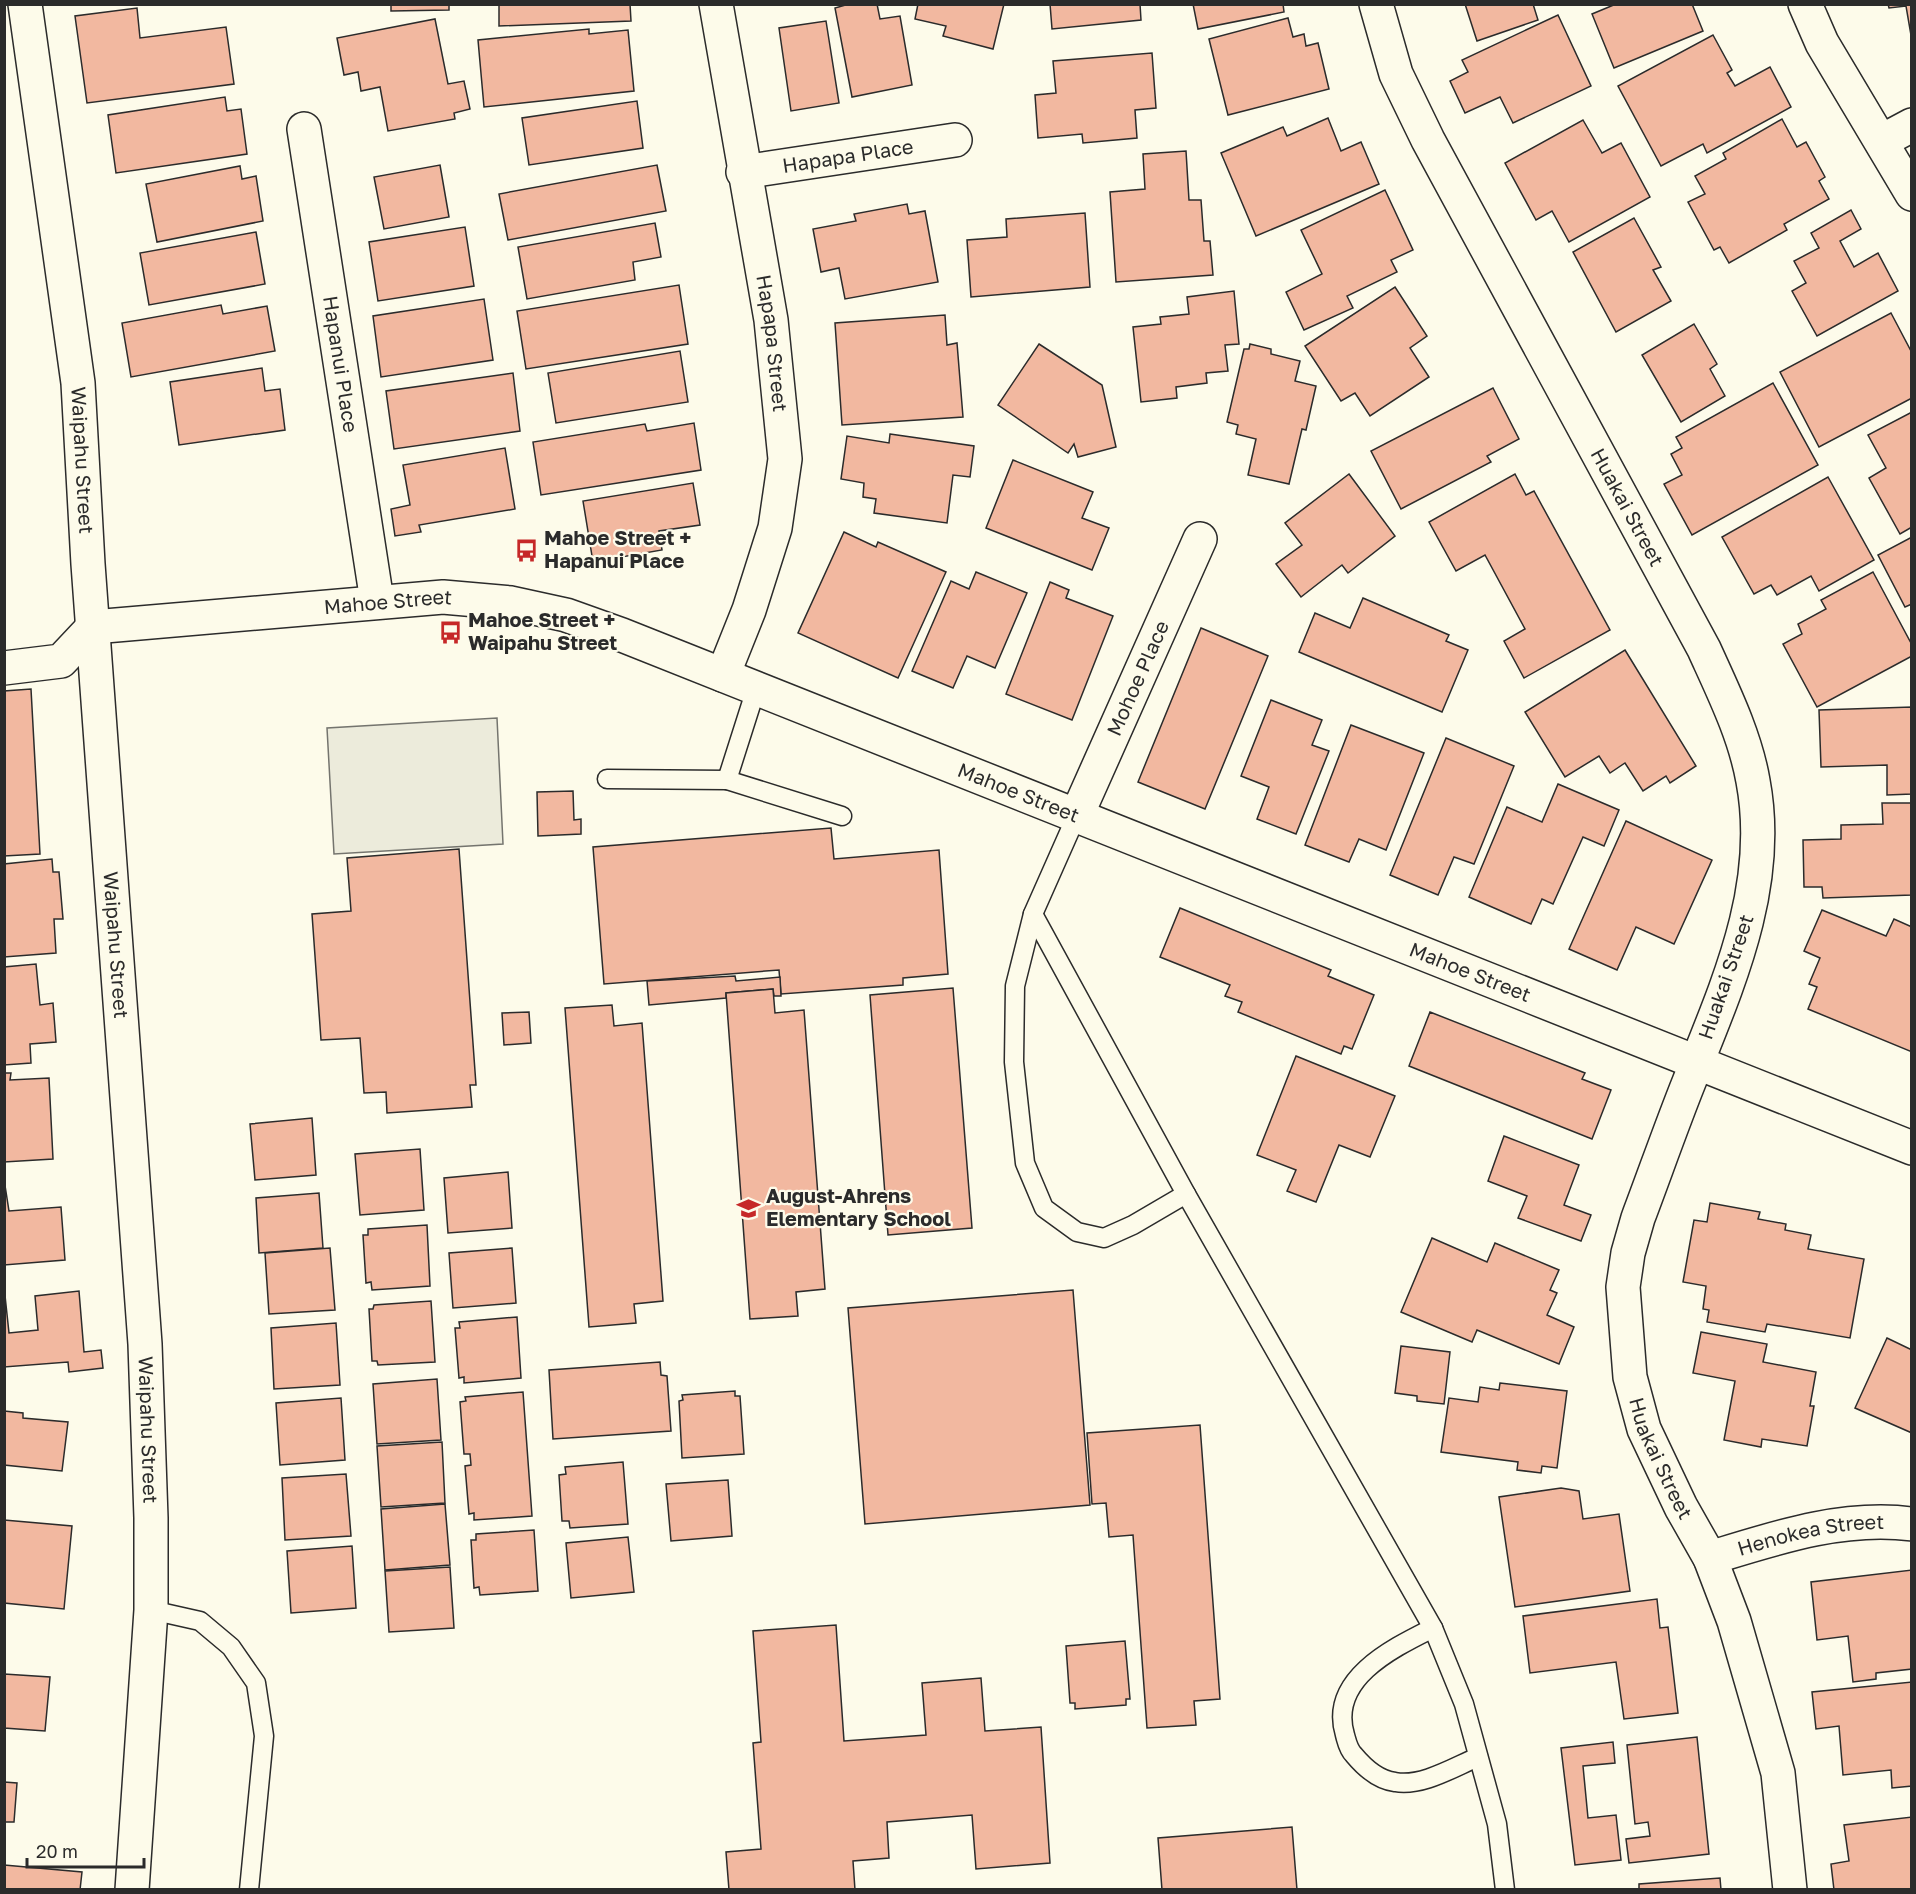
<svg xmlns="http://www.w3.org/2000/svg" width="1916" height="1894" viewBox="0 0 1916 1894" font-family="'Golos Text',sans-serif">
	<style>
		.green { fill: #ecebdb; stroke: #74746e; stroke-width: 1.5 }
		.building { fill: #f2b8a0; stroke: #2b2b2b; stroke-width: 1.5 }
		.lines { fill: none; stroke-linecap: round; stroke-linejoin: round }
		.lane-casing { stroke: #2b2b2b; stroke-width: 21 }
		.street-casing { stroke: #2b2b2b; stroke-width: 36 }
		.secondary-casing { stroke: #2b2b2b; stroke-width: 36 }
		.lane { stroke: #fdfbea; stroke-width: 18 }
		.street { stroke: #fdfbea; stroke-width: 33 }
		.secondary { stroke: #fdfbea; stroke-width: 33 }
		.labels { text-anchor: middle; stroke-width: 4.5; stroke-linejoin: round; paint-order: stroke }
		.street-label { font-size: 20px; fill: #2b2b2b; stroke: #fdfbea }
		.poi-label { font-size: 20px; font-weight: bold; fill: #2b2b2b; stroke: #fdfbea; text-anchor: start }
	</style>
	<rect width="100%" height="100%" fill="#fdfbea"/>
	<polygon class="green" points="497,718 503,844 334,854 327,728"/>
	<g class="building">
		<polygon points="391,4 449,4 449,10 391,11"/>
		<polygon points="499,4 630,4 631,21 499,26"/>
		<polygon points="849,4 877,4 880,19 900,16 912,85 852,97 835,8"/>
		<polygon points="918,4 1004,4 993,49 943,36 946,26 915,19"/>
		<polygon points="1050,4 1140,4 1141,20 1052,29"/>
		<polygon points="1193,4 1283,4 1284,12 1198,29"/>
		<polygon points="1465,4 1533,4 1538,20 1477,41"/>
		<polygon points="1616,4 1692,4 1703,31 1614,68 1592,14"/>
		<polygon points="1888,4 1912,4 1912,41 1906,6 1889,8"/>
		<polygon points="137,8 140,38 226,27 234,84 87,103 75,16"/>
		<polygon points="1558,15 1591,86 1513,123 1500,97 1465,113 1450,81 1468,72 1462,60"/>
		<polygon points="1288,18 1293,37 1304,34 1306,46 1318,43 1329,89 1228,115 1209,39"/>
		<polygon points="435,19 448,84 464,81 470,109 454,113 455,119 388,131 380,87 361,91 358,72 344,75 337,38"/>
		<polygon points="826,21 839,103 791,111 779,28"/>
		<polygon points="589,29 589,34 628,30 634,91 484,107 478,40"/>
		<polygon points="1713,35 1732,70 1727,73 1735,86 1770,67 1791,107 1707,153 1703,144 1661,166 1618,86"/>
		<polygon points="1152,53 1156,108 1135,110 1137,138 1083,143 1082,134 1038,138 1035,95 1056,93 1053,61"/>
		<polygon points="225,97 227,111 241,109 247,154 116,173 108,115"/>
		<polygon points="637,101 643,148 529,165 522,118"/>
		<polygon points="1328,118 1341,151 1361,142 1379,184 1256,236 1221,153 1283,127 1287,136"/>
		<polygon points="1782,119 1797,147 1806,142 1825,177 1819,181 1829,199 1784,224 1787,230 1729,263 1720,247 1714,250 1688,202 1705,194 1695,176 1726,159 1723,153"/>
		<polygon points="1583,120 1602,153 1621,143 1650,197 1569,242 1552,211 1536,220 1505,163"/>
		<polygon points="1186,151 1189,200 1201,200 1204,241 1210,241 1213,275 1116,282 1110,192 1145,189 1143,154"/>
		<polygon points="440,165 449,217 384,229 374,177"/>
		<polygon points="657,165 666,211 508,240 499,194"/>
		<polygon points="240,166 242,179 256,176 263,221 157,242 146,184"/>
		<polygon points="1385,190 1413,250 1391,260 1397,272 1347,296 1353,308 1304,330 1286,292 1322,274 1301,230"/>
		<polygon points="907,204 909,214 925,211 938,282 845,299 839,268 821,272 813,229 856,221 854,214"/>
		<polygon points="1851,210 1861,229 1840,241 1854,267 1878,253 1898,291 1817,336 1792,291 1806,283 1794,261 1819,248 1811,233"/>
		<polygon points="1085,213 1090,287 971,297 967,240 1007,237 1006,219"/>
		<polygon points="1634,218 1661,267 1653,270 1671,301 1616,332 1573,252"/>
		<polygon points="655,223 661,257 633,262 635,280 527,299 518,247"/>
		<polygon points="465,227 474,286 378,301 369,242"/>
		<polygon points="256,232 265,284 149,305 140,253"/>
		<polygon points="679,285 688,344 526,369 517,311"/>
		<polygon points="1395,287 1427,336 1410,348 1429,377 1370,416 1355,393 1341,401 1305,346"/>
		<polygon points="1234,291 1239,344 1225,345 1228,371 1206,373 1207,383 1176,387 1177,398 1141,402 1133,327 1161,324 1160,317 1189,314 1187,297"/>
		<polygon points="484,299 493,360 381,377 373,316"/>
		<polygon points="221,305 223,314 267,306 275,351 131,377 122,323"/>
		<polygon points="1891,313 1912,353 1912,398 1819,447 1780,372"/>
		<polygon points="945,315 947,345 957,343 963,417 842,425 835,323"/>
		<polygon points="1694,324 1717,364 1710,369 1725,396 1681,422 1642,355"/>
		<polygon points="1039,344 1102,385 1116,447 1078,457 1074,444 1068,453 998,405"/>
		<polygon points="1250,344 1271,349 1271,354 1300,361 1295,381 1316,386 1306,430 1302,429 1289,484 1248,475 1256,439 1236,434 1238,425 1227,422 1244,349 1249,349"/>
		<polygon points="680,351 688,402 556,423 548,373"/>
		<polygon points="262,368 265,391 280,389 285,430 179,445 170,382"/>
		<polygon points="513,373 520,431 394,449 386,391"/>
		<polygon points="1773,383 1818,465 1692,535 1664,484 1682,475 1671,454 1682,448 1676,437"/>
		<polygon points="1493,388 1519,439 1487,456 1491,462 1401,509 1371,451"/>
		<polygon points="1912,412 1912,527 1900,534 1869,478 1886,468 1868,435"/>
		<polygon points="694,423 701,470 541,495 533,442 645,424 647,431"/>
		<polygon points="890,434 974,446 970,477 953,475 947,523 874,513 876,499 863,497 864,483 841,479 847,436 889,443"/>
		<polygon points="505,448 515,509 419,525 421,532 395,536 391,509 410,505 403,465"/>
		<polygon points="1013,460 1093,492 1082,518 1109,528 1092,570 986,528"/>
		<polygon points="1349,474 1395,536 1348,573 1342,565 1301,597 1276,564 1302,545 1285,523"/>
		<polygon points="1515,474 1526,495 1534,491 1610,630 1524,678 1504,641 1525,629 1485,555 1456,571 1429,522"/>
		<polygon points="1828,477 1874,560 1819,591 1811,576 1777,595 1771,585 1754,594 1722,537"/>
		<polygon points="693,483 700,525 659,531 662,550 593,562 583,501"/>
		<polygon points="844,532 876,547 878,542 946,572 898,678 798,633"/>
		<polygon points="1912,537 1912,604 1905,607 1878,555"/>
		<polygon points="976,572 1027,593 995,668 967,656 953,688 912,671 951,581 969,589"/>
		<polygon points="1873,572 1912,645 1912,656 1817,707 1783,644 1802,634 1798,624 1826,609 1821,600"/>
		<polygon points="1050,582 1069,590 1066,598 1113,616 1072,720 1006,694"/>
		<polygon points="1363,598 1449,635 1446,641 1468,650 1442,712 1299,652 1315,613 1350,628"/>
		<polygon points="1201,628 1268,656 1205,809 1138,782"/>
		<polygon points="1625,650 1696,766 1670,783 1666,776 1643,791 1625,763 1610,773 1599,756 1565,777 1525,712"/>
		<polygon points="31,689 40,854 4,856 4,691"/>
		<polygon points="1271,700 1322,720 1312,745 1329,751 1296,834 1257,819 1269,787 1241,776"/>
		<polygon points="1912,707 1912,794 1887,795 1887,765 1821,767 1819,710"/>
		<polygon points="1351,725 1424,753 1386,850 1359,839 1349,862 1305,845"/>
		<polygon points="1446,738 1514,766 1474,864 1454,857 1438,895 1390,875"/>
		<polygon points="1558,784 1619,810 1604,846 1583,837 1553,904 1542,899 1531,924 1469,897 1507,807 1542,822"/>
		<polygon points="573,791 574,820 581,819 581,834 538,836 537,792"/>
		<polygon points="1882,803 1912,803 1912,895 1823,898 1822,887 1804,887 1803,840 1841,839 1841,825 1883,824"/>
		<polygon points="1626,821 1712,860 1674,944 1636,927 1617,970 1569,949"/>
		<polygon points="831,828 834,859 939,850 948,974 903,978 903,985 781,994 779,970 604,984 593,847"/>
		<polygon points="459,849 476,1085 470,1085 472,1107 387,1113 386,1092 364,1093 360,1038 321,1040 312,914 351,911 347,858"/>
		<polygon points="52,859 53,872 59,872 63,919 54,919 56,953 4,957 4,864"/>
		<polygon points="1180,908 1331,970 1328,976 1374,995 1352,1049 1344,1046 1341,1054 1238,1012 1242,1002 1225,996 1230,985 1160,957"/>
		<polygon points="1822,910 1886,936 1894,919 1912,927 1912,1052 1808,1009 1817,987 1809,984 1820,958 1804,951"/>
		<polygon points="36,964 40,1005 53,1003 56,1042 30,1044 31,1063 4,1065 4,967"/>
		<polygon points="735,976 736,981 780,977 781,996 774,996 773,989 726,993 726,998 649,1005 647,981"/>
		<polygon points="953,988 972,1228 888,1235 870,995"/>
		<polygon points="773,989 775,1013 804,1010 825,1289 796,1292 798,1316 750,1319 726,993"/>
		<polygon points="612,1005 614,1026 642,1023 663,1301 634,1304 636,1323 589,1327 565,1008"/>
		<polygon points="529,1012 531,1043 504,1045 502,1013"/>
		<polygon points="1430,1012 1585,1073 1582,1079 1611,1090 1592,1139 1409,1066"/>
		<polygon points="1296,1056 1395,1096 1370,1157 1339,1145 1316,1202 1287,1191 1296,1170 1257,1155"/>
		<polygon points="4,1073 11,1073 10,1080 49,1078 53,1159 4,1162"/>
		<polygon points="312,1118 316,1175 255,1180 250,1124"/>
		<polygon points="1504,1136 1579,1165 1564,1205 1591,1215 1581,1241 1518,1218 1527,1196 1488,1181"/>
		<polygon points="420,1149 424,1210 360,1215 355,1154"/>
		<polygon points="508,1172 512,1228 448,1233 444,1178"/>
		<polygon points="4,1179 9,1211 61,1207 65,1260 4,1265"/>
		<polygon points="319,1193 323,1248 259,1253 256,1198"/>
		<polygon points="1710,1203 1760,1212 1758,1219 1786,1224 1785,1230 1811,1235 1808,1249 1864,1259 1850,1338 1767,1324 1765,1332 1707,1322 1709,1310 1703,1309 1706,1286 1683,1282 1694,1220 1707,1222"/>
		<polygon points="427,1225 430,1286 372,1290 371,1282 366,1283 363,1235 368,1235 368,1229"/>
		<polygon points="1432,1238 1487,1262 1495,1243 1559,1270 1550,1290 1557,1293 1547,1315 1574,1327 1559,1364 1477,1330 1472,1342 1401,1312"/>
		<polygon points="330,1248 335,1310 269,1314 265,1253"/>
		<polygon points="512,1248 516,1303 453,1308 449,1253"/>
		<polygon points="4,1286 9,1333 38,1330 35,1296 79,1291 84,1352 101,1350 103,1368 69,1372 68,1362 4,1367"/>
		<polygon points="1073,1290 1090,1505 865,1524 848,1308"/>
		<polygon points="431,1301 435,1362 378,1365 377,1361 372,1361 369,1309 373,1309 374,1305"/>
		<polygon points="517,1317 521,1378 464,1383 464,1377 459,1378 455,1328 460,1328 459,1322"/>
		<polygon points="336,1323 340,1385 274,1389 271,1328"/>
		<polygon points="1701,1332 1767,1344 1763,1362 1816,1372 1810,1406 1814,1406 1807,1446 1762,1439 1761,1447 1724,1440 1735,1381 1693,1373"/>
		<polygon points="1887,1338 1912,1350 1912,1433 1855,1408"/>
		<polygon points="1401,1346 1450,1352 1444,1404 1417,1401 1417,1396 1395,1393"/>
		<polygon points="660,1362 661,1375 667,1376 671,1431 553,1439 549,1370"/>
		<polygon points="437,1379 441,1440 377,1444 373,1384"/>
		<polygon points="1500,1383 1567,1391 1557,1468 1542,1466 1541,1473 1517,1470 1518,1462 1441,1452 1449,1398 1478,1402 1480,1387 1499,1390"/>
		<polygon points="735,1391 735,1396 740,1396 744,1454 682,1458 679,1401 683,1400 682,1395"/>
		<polygon points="523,1392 532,1516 474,1520 474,1513 469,1514 465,1466 471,1465 470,1454 464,1454 460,1402 466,1401 465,1397"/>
		<polygon points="341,1398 345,1460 280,1465 276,1403"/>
		<polygon points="4,1411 23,1413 23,1418 68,1422 62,1471 4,1465"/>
		<polygon points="1200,1425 1220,1699 1194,1701 1196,1725 1147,1728 1133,1535 1109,1537 1106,1503 1092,1504 1087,1433"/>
		<polygon points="442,1442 445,1503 381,1507 377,1446"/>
		<polygon points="623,1462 628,1524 570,1528 569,1521 562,1521 559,1475 566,1474 565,1467"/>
		<polygon points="346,1474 351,1536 285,1540 282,1478"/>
		<polygon points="728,1480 732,1536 671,1541 666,1484"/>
		<polygon points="1561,1488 1579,1491 1583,1519 1619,1514 1630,1591 1515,1607 1499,1497"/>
		<polygon points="445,1504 450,1565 385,1570 381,1509"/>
		<polygon points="4,1520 72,1526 64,1609 4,1603"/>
		<polygon points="534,1530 538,1591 480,1595 479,1587 474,1588 471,1540 476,1540 476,1534"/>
		<polygon points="628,1537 634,1592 571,1598 566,1543"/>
		<polygon points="352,1546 356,1608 291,1613 287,1551"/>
		<polygon points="450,1567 454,1628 389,1632 385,1571"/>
		<polygon points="1912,1570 1912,1669 1876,1673 1876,1679 1853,1682 1848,1636 1817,1640 1811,1582"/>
		<polygon points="1657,1599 1660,1628 1668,1627 1678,1713 1624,1719 1616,1662 1530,1673 1523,1616"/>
		<polygon points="836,1625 844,1741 926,1735 922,1683 981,1678 985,1731 1041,1727 1050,1863 976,1869 972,1815 887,1822 889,1858 853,1861 855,1890 729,1890 726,1852 761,1849 753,1743 761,1742 753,1631"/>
		<polygon points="1125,1641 1130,1699 1126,1699 1126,1705 1075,1709 1075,1703 1070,1703 1066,1646"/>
		<polygon points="4,1674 50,1677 45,1731 4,1728"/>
		<polygon points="1912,1682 1912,1786 1892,1788 1891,1770 1843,1775 1839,1726 1816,1729 1812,1692"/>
		<polygon points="1697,1737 1709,1854 1629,1863 1626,1839 1650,1836 1648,1822 1635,1824 1627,1745"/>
		<polygon points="1613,1742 1615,1763 1583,1766 1588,1818 1616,1815 1621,1860 1575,1865 1561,1748"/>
		<polygon points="4,1782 17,1783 14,1822 4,1822"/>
		<polygon points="1912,1817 1912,1890 1834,1890 1831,1864 1849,1861 1844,1825"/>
		<polygon points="1292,1827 1297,1890 1162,1890 1158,1838"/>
		<polygon points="4,1865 82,1872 80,1890 4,1890"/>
		<polygon points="1720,1878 1721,1890 1639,1890 1639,1884"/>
	</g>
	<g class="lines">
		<defs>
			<g id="lane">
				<polyline points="607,779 727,780 756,689"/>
				<polyline points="727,780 842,816"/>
				<polyline points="1076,817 1033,914 1015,986 1014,1062 1025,1163 1044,1208 1077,1232 1104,1238 1133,1225 1186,1194"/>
				<polyline points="1033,914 1186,1194 1433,1628 1464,1704 1497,1824 1505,1890"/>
				<polyline points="151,1610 200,1621 231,1647 256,1683 264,1736 249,1890"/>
				<path d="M 1433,1628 C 1393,1648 1328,1679 1345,1735 C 1347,1742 1348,1749 1354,1755 C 1364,1767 1378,1780 1395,1782 C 1422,1787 1454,1767 1478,1757"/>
			</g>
			<g id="street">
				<path id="s1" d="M 1376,4 L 1396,74 L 1428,140 L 1704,649 C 1723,691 1745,735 1753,781 C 1773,887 1727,986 1689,1082 C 1671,1127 1655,1173 1638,1218 L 1628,1253 L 1623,1287 L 1630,1377 L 1644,1429 L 1681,1507 L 1710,1558 L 1734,1621 L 1778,1773 L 1790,1890"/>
				<polyline points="1805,4 1822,43 1912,194"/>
				<path id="s2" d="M 304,129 L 377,601"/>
				<polyline points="1882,141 1912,125"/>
				<path id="s3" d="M 743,172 L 955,140"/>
				<polyline points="4,668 61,661 93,627"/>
				<path id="s4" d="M 1076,817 L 1200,539"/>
				<path id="s5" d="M 1710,1558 C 1775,1538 1843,1515 1912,1524"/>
			</g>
			<g id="secondary">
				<path id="s6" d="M 25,4 L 78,383 L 88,564 L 145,1344 L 151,1518 L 151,1610 L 132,1890"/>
				<path id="s7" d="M 716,4 L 771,320 L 785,459 L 775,528 L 749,610 L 723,675"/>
				<path id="s8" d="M 93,627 L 443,597 L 511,603 L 566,615 L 622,635 L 1912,1148"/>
			</g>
		</defs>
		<use href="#lane" class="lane-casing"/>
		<use href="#street" class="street-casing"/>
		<use href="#secondary" class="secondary-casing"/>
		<use href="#lane" class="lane"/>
		<use href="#street" class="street"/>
		<use href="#secondary" class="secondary"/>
	</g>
	<defs>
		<symbol id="bus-bare" viewBox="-9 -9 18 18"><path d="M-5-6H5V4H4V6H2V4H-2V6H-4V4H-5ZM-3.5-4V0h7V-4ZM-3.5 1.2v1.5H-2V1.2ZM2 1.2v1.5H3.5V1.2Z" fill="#c62828" stroke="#fdfbea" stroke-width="2.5" paint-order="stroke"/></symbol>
		<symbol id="school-bare" viewBox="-9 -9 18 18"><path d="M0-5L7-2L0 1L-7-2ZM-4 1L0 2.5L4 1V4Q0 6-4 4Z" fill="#c62828" stroke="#fdfbea" stroke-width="2.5" paint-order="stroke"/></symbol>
	</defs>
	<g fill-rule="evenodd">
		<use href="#bus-bare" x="510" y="534" width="33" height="33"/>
		<use href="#bus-bare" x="434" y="616" width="33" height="33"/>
		<use href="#school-bare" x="732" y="1192" width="33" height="33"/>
	</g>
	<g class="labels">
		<g class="street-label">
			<text dy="7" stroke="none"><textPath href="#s3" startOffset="106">Hapapa Place</textPath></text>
			<text dy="7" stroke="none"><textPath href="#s7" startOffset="344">Hapapa Street</textPath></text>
			<text dy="7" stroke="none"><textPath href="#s2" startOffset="238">Hapanui Place</textPath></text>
			<text dy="7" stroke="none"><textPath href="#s6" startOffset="460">Waipahu Street</textPath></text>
			<text dy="7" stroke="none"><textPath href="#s1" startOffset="564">Huakai Street</textPath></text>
			<text dy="7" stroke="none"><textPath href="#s8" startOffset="296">Mahoe Street</textPath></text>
			<text dy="7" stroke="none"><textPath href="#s4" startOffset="152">Mohoe Place</textPath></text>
			<text dy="7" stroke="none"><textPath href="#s8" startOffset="962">Mahoe Street</textPath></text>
			<text dy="7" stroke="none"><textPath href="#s6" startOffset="946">Waipahu Street</textPath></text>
			<text dy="7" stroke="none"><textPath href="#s8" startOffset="1448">Mahoe Street</textPath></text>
			<text transform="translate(1726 977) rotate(-71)" y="7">Huakai Street</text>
			<text dy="7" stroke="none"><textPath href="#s6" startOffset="1432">Waipahu Street</textPath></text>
			<text dy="7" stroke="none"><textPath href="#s1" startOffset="1572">Huakai Street</textPath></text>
			<text dy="7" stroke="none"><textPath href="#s5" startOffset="104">Henokea Street</textPath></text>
		</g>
		<g class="poi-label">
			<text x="544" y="545">Mahoe Street +<tspan x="544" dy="23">Hapanui Place</tspan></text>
			<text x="468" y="627">Mahoe Street +<tspan x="468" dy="23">Waipahu Street</tspan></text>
			<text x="766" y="1203">August-Ahrens<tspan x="766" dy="23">Elementary School</tspan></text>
		</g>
	</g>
	<rect width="1916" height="1894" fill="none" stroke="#2b2b2b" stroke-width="12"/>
	<path d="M27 1858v9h117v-9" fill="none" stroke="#2b2b2b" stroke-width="3"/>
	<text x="36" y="1858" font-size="18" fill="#2b2b2b" stroke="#fdfbea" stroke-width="4.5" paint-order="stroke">20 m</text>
</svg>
